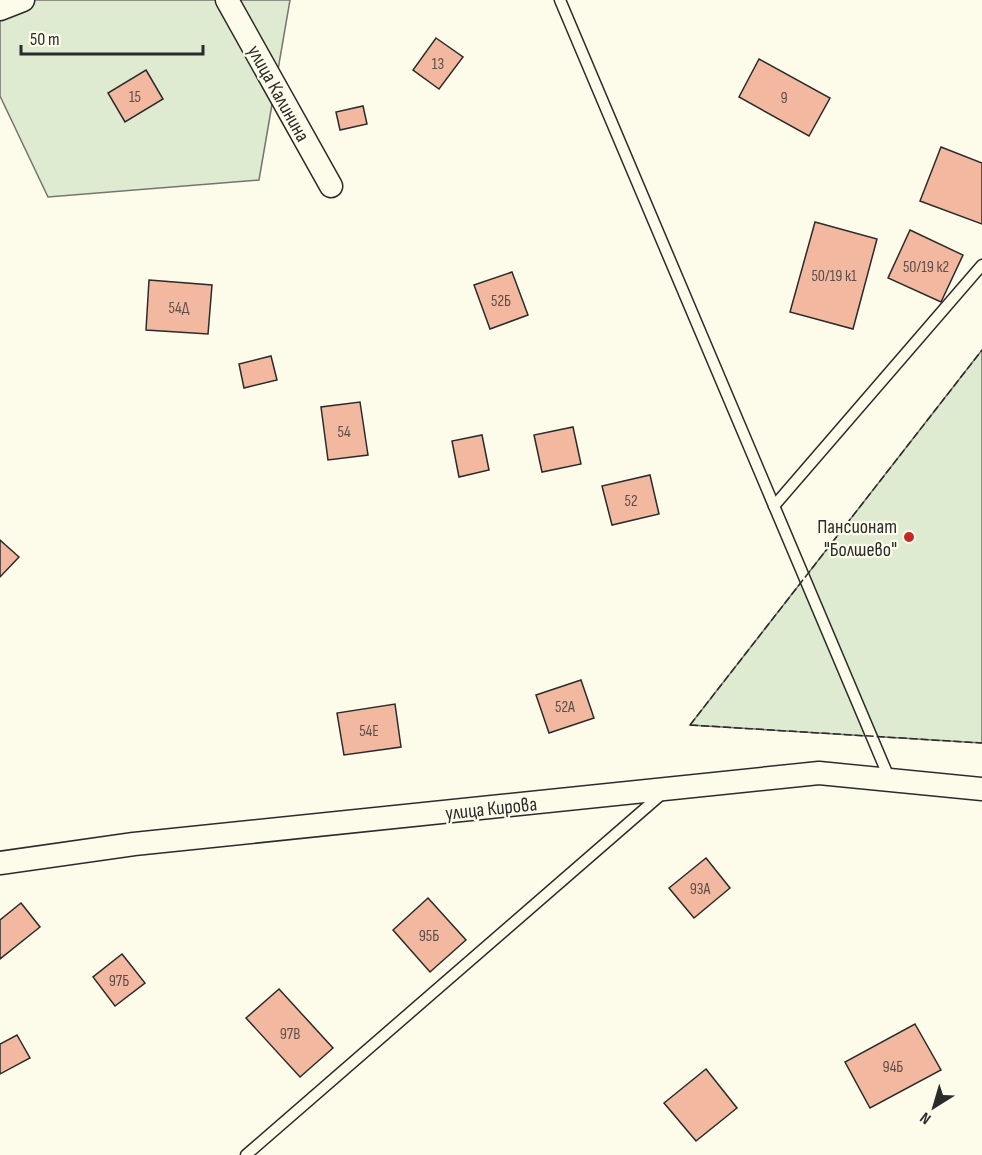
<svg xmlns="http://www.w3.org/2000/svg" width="982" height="1155" viewBox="0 0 982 1155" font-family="'Sofia Sans Condensed',sans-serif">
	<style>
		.green { fill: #deebd1; stroke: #74746e; stroke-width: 1.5 }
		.building { fill: #f2b8a0; stroke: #2b2b2b; stroke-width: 1.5 }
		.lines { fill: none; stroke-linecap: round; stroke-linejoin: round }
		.service-casing { stroke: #2b2b2b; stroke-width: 13 }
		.minor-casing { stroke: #2b2b2b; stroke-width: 25 }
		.service { stroke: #fdfbea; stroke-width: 10 }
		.minor { stroke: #fdfbea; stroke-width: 22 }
		.fence { stroke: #2b2b2b; stroke-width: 1.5; stroke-dasharray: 8 3; stroke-linecap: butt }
		.poi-dot { fill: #c62828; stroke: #fdfbea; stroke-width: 2 }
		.labels { text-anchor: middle; stroke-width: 4.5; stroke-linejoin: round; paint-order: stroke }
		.number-label { font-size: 16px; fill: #5d4e48 }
		.street-label { font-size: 20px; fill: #2b2b2b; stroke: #fdfbea }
		.poi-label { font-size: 20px; fill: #2b2b2b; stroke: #fdfbea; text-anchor: end }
	</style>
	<rect width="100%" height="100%" fill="#fdfbea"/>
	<g class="green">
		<polygon points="0,0 290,0 259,180 48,197 0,96"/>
		<polygon points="982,350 982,743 690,725"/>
	</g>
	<g class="building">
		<polygon points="436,38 463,57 439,89 413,70"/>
		<polygon points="759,59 830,98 809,136 739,97"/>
		<polygon points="146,70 163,99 125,122 108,93"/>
		<polygon points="363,106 367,124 340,130 336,112"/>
		<polygon points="941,147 982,163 982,224 920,201"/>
		<polygon points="815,222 877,239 853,329 790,312"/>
		<polygon points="910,230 963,255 941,302 888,278"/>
		<polygon points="512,272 528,315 490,329 474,285"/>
		<polygon points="149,280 212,285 208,334 146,330"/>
		<polygon points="271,356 277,380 244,388 239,364"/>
		<polygon points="360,402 368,455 328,460 321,407"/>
		<polygon points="573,427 581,464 542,472 534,435"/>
		<polygon points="482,435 489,470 459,477 452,441"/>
		<polygon points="650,475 659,514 612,525 602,486"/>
		<polygon points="0,540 19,557 0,577"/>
		<polygon points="581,680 594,718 549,733 536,695"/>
		<polygon points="395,704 401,747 344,755 337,713"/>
		<polygon points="706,858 730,888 694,918 669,888"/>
		<polygon points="428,898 466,940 430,972 393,930"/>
		<polygon points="21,903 40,927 0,959 0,920"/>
		<polygon points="122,954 145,983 115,1006 93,977"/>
		<polygon points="279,989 333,1048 300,1077 246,1018"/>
		<polygon points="915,1024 941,1070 870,1108 845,1062"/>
		<polygon points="17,1035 30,1058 0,1074 0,1044"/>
		<polygon points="706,1069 737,1108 696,1141 664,1103"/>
	</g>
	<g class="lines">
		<defs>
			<g id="service">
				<polyline points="560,0 890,780"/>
				<polyline points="774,506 982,265"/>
				<polyline points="246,1155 663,793"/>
			</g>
			<g id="minor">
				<polyline points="227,0 331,186"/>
				<polyline points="0,9 23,0"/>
				<polyline points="0,863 134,844 819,773 982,789"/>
			</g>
		</defs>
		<use href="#service" class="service-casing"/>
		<use href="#minor" class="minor-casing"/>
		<use href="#service" class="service"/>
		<use href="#minor" class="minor"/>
		<g class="fence">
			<polyline points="690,725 982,350"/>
			<polyline points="690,725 982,743"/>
		</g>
	</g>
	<circle class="poi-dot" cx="909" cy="537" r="6"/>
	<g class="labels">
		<g class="number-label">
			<text x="438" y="69">13</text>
			<text x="135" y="102">15</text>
			<text x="784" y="103">9</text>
			<text x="926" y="272">50/19 к2</text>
			<text x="834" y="281">50/19 к1</text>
			<text x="501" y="306">52Б</text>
			<text x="179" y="313">54Д</text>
			<text x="344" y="437">54</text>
			<text x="631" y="506">52</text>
			<text x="565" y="712">52А</text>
			<text x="369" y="736">54Е</text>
			<text x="700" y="894">93А</text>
			<text x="429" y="941">95Б</text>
			<text x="119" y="986">97Б</text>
			<text x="290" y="1039">97В</text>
			<text x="893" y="1072">94Б</text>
		</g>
		<g class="street-label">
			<text transform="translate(279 93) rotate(61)" y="7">улица Калинина</text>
			<text transform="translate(491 808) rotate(-6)" y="7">улица Кирова</text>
		</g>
		<g class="poi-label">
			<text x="897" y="533">Пансионат<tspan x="897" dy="23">"Болшево"</tspan></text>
		</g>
	</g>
	<g transform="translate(934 1107) rotate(217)" stroke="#fdfbea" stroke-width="4.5" paint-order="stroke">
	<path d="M0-4.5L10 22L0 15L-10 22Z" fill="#2b2b2b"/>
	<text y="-9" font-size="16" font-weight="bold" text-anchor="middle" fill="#2b2b2b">N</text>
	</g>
	<path d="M21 45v9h182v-9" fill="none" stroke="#2b2b2b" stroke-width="3"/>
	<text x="30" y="45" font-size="18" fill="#2b2b2b" stroke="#fdfbea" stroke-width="4.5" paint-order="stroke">50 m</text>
</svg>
